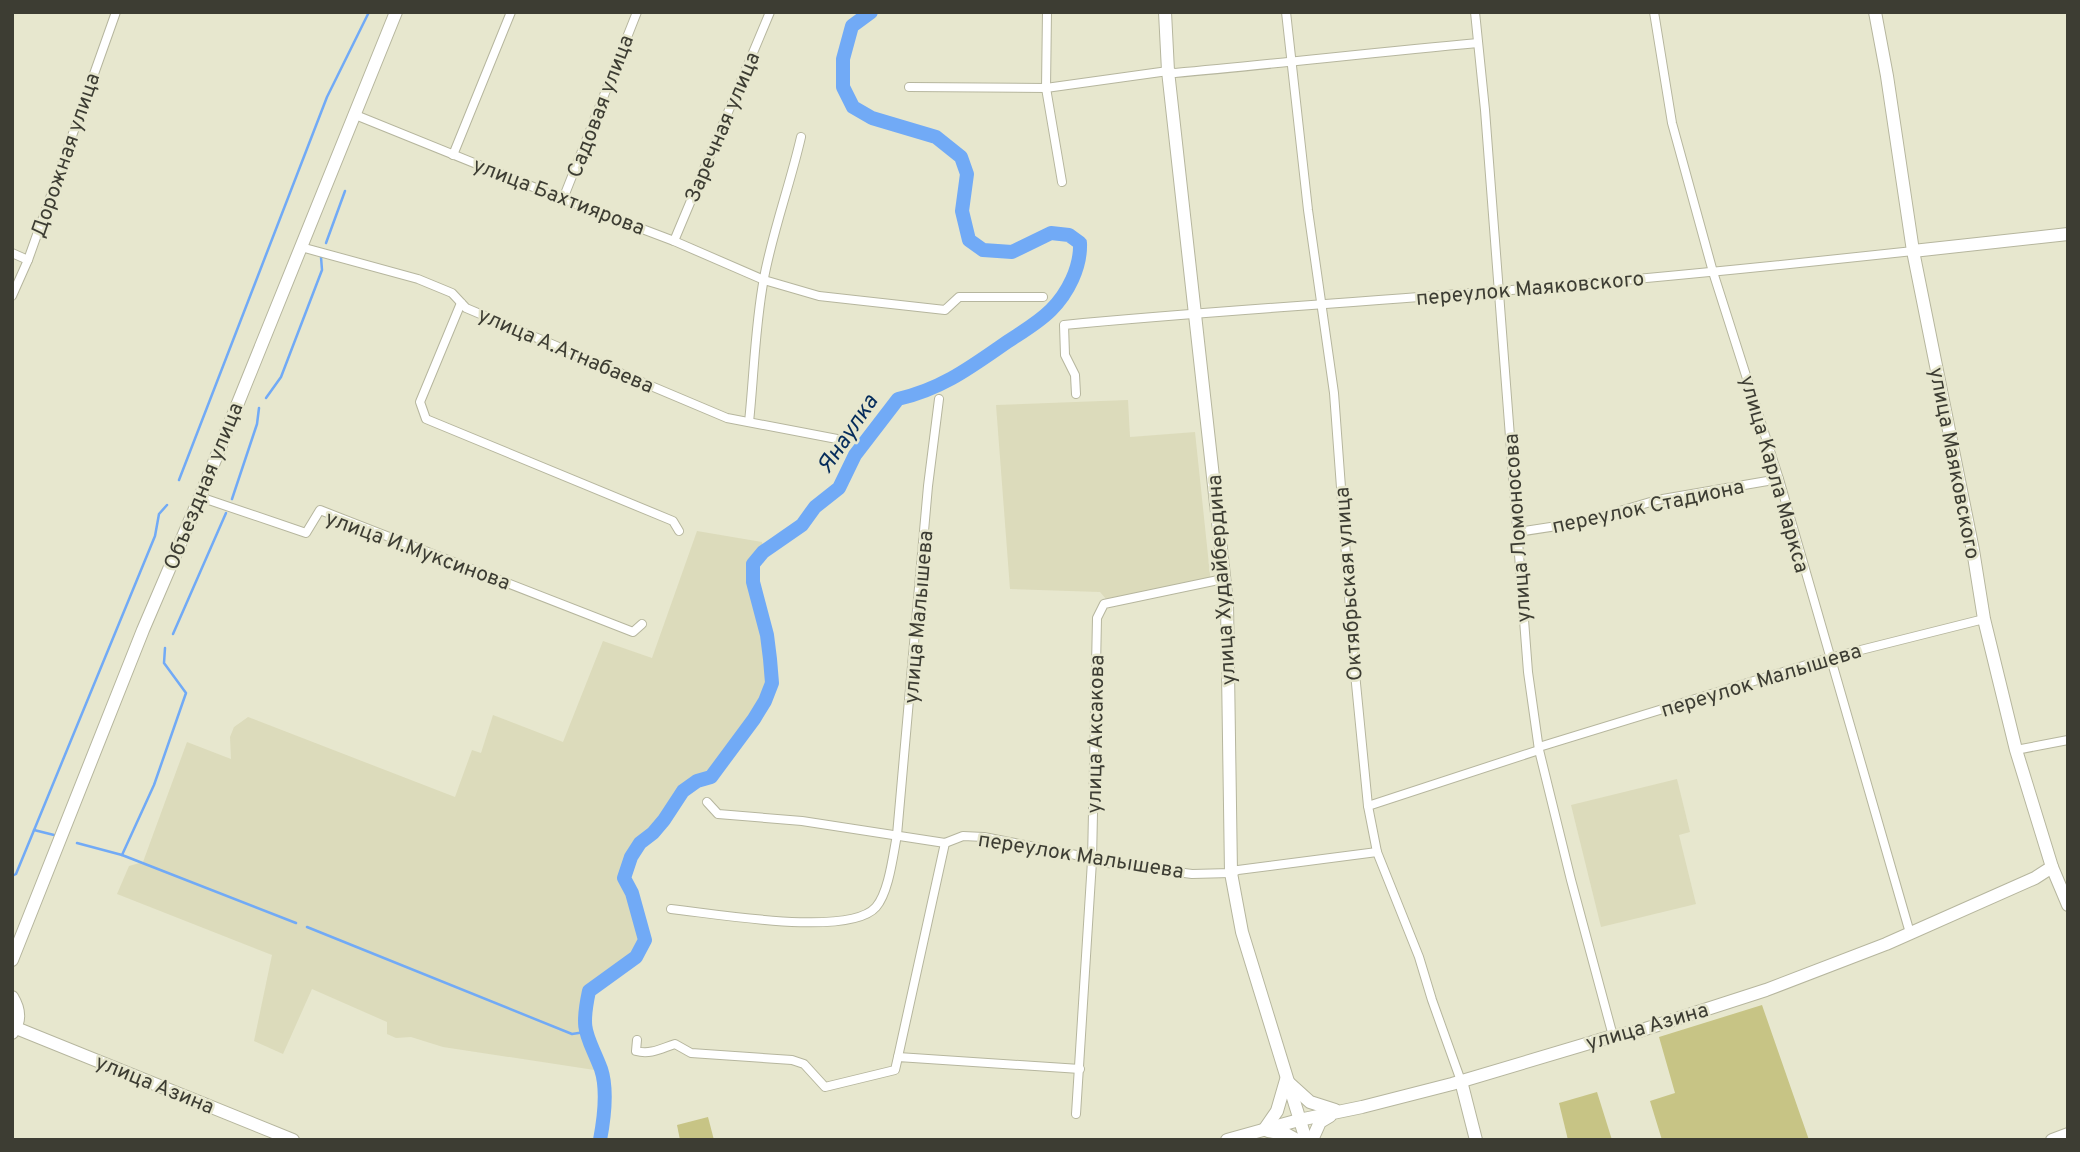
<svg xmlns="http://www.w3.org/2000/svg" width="2080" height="1152" viewBox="0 0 2080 1152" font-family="Overpass,sans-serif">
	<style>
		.built { fill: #dcdbbb }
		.green { fill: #c7c485 }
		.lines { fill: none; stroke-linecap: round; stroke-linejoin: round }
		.stream { stroke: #71aaf6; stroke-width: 2.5 }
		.river { stroke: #71aaf6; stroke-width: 14 }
		.street-casing { stroke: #b6b69e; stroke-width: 10 }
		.secondary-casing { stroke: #b6b69e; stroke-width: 14 }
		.primary-casing { stroke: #b6b69e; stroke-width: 14 }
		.street { stroke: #fff; stroke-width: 8 }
		.secondary { stroke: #fff; stroke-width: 12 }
		.primary { stroke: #fff; stroke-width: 12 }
		.labels { text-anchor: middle; stroke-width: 5; stroke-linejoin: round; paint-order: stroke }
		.street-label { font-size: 21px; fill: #3d3d33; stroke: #e7e7ce }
		.water-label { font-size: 23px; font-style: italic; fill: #052c5b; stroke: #e7e7ce }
	</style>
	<rect width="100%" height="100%" fill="#e7e7ce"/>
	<g class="built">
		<polygon points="1128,400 1130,437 1195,432 1211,584 1106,599 1100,592 1010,589 996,405"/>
		<polygon points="697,531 762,542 763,552 753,565 753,582 767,635 772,683 754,719 711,777 697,781 683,791 664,820 653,833 640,843 631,857 624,878 632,893 645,940 636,957 589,991 585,1011 585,1032 601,1071 443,1047 411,1037 396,1038 387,1034 387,1022 312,989 283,1054 254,1041 272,955 117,894 129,866 143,862 187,742 231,759 230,737 234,727 248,717 455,797 472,750 481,753 493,715 563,742 603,641 652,658"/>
		<polygon points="1677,779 1690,832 1679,835 1696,904 1601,927 1571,805"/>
	</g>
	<g class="green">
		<polygon points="1762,1005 1809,1140 1662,1140 1650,1101 1675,1093 1659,1037"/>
		<polygon points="1597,1092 1612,1140 1568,1140 1559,1103"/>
		<polygon points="708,1117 714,1140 680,1140 677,1125"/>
	</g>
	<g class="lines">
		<g class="stream">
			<polyline points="326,243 345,191"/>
			<polyline points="266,398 281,377 322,270 321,257"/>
			<polyline points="179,480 327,97 369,12"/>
			<polyline points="232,499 257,424 259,408"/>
			<polyline points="173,634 226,513"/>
			<polyline points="34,830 54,835"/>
			<polyline points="77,843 122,855 296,923"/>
			<polyline points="122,855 154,785 186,693 164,663 165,648"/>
			<polyline points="12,876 16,874 155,536 159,514 167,505"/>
			<polyline points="307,927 572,1034 585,1032"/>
		</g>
		<path class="river" d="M 600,1140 C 604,1119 608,1090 601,1069 C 587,1033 580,1033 589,991 L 636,957 L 645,940 L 632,893 L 624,878 L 631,857 L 640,843 L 653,833 L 664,820 L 683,791 L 697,781 L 711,777 L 754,719 L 765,701 L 772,683 L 770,659 L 767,635 L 753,582 L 753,564 L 763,552 L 802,525 L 815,507 L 839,488 L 855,455 L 898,399 C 942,389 971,367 1007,342 C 1022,332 1038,323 1051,310 C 1068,293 1081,267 1080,243 L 1069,235 L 1051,233 L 1012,252 L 983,250 L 969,240 L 962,211 L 967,174 L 961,157 L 936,137 L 872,118 L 853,107 L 843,87 L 843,59 L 852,26 L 871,12"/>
		<defs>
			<g id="street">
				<polyline points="1047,12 1046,88 1062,182"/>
				<polyline points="1286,12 1308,210 1334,393 1354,663 1368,806 1377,852 1419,957 1432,1000 1461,1081"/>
				<polyline points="1475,12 1485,110 1528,672 1539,750 1571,880 1613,1036"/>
				<polyline points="1654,12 1672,123 1713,272 1779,479 1910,933"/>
				<path d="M 909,87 L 1046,88 L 1168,71 L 1175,73 C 1276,64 1377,52 1478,43"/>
				<polyline points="353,114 563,199 674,241 764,280 819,296 945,310 959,297 1043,297"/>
				<polyline points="453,155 511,12"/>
				<polyline points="563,199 637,12"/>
				<polyline points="674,241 770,12"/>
				<polyline points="301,247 418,279 452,293 466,308 727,418 837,439"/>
				<polyline points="12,253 28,260"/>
				<polyline points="12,296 28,260 116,12"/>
				<polyline points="461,303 420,402 426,419 673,521 679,531"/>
				<path d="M 1076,394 L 1075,375 L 1065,355 L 1064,325 C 1208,311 1352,303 1497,291 C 1636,280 1774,266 1913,251"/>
				<path d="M 749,422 C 754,375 755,325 764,278 C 773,230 790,185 801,137"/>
				<polyline points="200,497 306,533 320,510 633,632 642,624"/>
				<polyline points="1518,532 1583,522 1657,500 1779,479"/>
				<polyline points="1539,747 1829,658 1984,619"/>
				<polyline points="2016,750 2068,740"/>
				<polyline points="707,802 718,814 802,821 945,843 963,836 984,837 1076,855 1092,861 1192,874 1231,873 1238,870 1377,852"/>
				<polyline points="1368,806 1539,750"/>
				<path d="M 671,909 C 712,913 849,938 876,907 C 889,892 893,855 897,835 L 928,486 L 939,399"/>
				<path d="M 637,1040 L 636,1051 C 651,1055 662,1048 675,1044 L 691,1053 L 792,1060 L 804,1064 L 825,1087 L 895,1070 L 898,1057 L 1080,1069"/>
				<polyline points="898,1057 945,843"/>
				<polyline points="1076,1114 1092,861 1097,618 1104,604 1223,579"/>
			</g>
			<g id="secondary">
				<polyline points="1165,12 1168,71 1227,603 1231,873 1242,932 1306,1140"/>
				<polyline points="1875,12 1887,76 1913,251 1973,550 1984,619 2016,750 2052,867 2068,905"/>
				<polyline points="1913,251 2068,234"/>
				<polyline points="12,960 143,630 200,497 396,12"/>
				<polyline points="16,1028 293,1140"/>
				<polyline points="1461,1081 1476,1140"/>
				<polyline points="1289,1083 1310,1102 1335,1110"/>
				<polyline points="1264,1130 1277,1111 1286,1080"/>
				<polyline points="1268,1131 1286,1134 1297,1140"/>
				<polyline points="1227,1140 1299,1120 1362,1107 1452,1084 1613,1036 1639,1031 1766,990 1886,944 2035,878 2052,867"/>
				<polyline points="1312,1140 1320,1122 1330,1116"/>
				<polyline points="2052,1140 2068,1134"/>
			</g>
			<path id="primary" d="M 12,997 C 20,1010 21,1021 12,1033"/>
		</defs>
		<use href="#street" class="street-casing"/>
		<use href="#secondary" class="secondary-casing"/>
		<use href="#primary" class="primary-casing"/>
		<use href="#street" class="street"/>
		<use href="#secondary" class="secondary"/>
		<use href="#primary" class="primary"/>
	</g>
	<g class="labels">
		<g class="street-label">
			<text transform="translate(600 106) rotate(-69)" y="7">Садовая улица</text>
			<text transform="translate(722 127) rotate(-67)" y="7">Заречная улица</text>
			<text transform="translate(65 155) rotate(-71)" y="7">Дорожная улица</text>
			<text transform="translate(559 196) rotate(21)" y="7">улица Бахтиярова</text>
			<text transform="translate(1530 288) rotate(-5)" y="7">переулок Маяковского</text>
			<text transform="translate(566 350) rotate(23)" y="7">улица А.Атнабаева</text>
			<text transform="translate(1955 463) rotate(79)" y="7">улица Маяковского</text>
			<text transform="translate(1775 474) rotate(74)" y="7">улица Карла Маркса</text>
			<text transform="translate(203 486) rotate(-68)" y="7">Объездная улица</text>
			<text transform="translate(1648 506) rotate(-12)" y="7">переулок Стадиона</text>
			<text transform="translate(1517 528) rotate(-94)" y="7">улица Ломоносова</text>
			<text transform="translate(418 550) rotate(20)" y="7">улица И.Муксинова</text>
			<text transform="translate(1221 580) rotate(-94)" y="7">улица Худайбердина</text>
			<text transform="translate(1348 584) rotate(-94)" y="7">Октябрьская улица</text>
			<text transform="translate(918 617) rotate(-85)" y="7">улица Малышева</text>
			<text transform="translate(1761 680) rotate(-17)" y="7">переулок Малышева</text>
			<text transform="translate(1095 734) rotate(-89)" y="7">улица Аксакова</text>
			<text transform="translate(1081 855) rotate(9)" y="7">переулок Малышева</text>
			<text transform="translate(1647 1026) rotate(-16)" y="7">улица Азина</text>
			<text transform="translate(155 1084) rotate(22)" y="7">улица Азина</text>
		</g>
		<g class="water-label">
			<text transform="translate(847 433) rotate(-56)" y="8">Янаулка</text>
		</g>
	</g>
	<rect width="2080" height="1152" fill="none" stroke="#3d3d33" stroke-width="28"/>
</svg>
